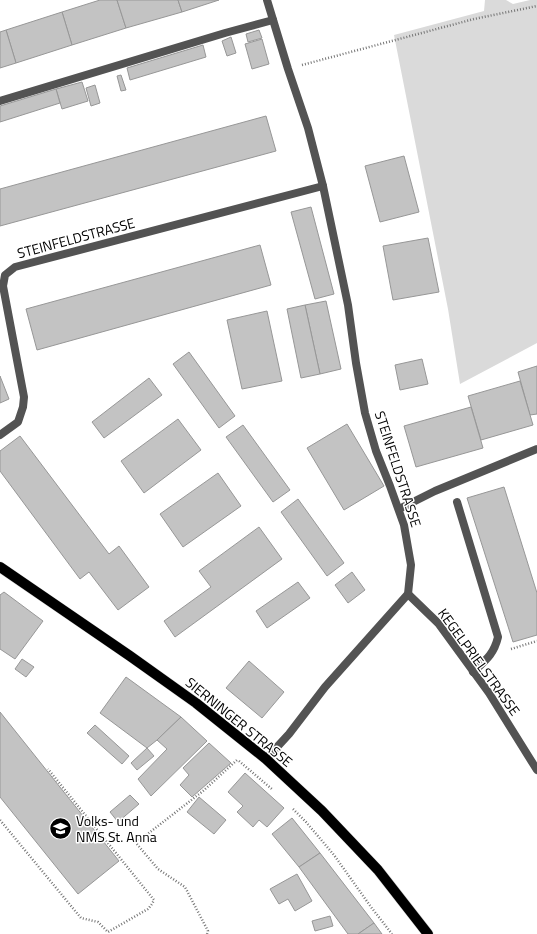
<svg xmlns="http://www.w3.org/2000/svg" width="537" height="934" viewBox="0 0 537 934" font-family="'Titillium Web',sans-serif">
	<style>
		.green { fill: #dadada }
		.building { fill: #c3c3c3; stroke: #979797 }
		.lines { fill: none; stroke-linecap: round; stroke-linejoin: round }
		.primary-casing { stroke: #dbdbdb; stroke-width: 11 }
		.path { stroke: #757575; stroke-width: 2.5; stroke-dasharray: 1 2; stroke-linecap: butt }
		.lane { stroke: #535353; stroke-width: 8 }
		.street { stroke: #535353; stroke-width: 8 }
		.primary { stroke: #000; stroke-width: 10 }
		.labels { text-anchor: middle; stroke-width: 3; stroke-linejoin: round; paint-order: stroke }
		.street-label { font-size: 14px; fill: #000; stroke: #fff }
		.poi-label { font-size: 14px; fill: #000; stroke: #fff; text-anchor: start }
	</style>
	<rect width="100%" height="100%" fill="#fff"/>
	<polygon class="green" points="485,0 506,0 513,4 530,0 537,0 537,343 460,384 448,309 394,35 484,11"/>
	<g class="building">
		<polygon points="100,0 117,0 126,28 72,45 62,12"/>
		<polygon points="117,0 178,0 182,12 126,28"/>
		<polygon points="178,0 219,0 182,12"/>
		<polygon points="62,12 72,45 16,63 6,30"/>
		<polygon points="6,30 16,63 0,68 0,32"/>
		<polygon points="259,30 262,38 248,42 246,34"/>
		<polygon points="231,37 236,53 227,56 222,41"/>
		<polygon points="262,39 269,64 252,69 245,44"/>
		<polygon points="203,45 206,57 130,80 127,68"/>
		<polygon points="121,75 126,90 121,91 117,76"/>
		<polygon points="82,82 88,101 62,109 56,89"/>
		<polygon points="95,85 100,103 91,106 86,88"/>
		<polygon points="56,89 60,103 0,122 0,106"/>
		<polygon points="266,116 276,151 0,226 0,189"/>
		<polygon points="404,156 419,212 380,222 365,166"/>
		<polygon points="311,207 334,294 315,299 291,212"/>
		<polygon points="428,238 439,292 393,300 383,246"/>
		<polygon points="260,245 271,285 37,350 26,309"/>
		<polygon points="326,301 341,369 320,374 305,305"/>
		<polygon points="305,305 320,374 301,378 287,309"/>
		<polygon points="267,311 282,381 242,389 227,320"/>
		<polygon points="189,352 235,416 219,428 173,364"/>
		<polygon points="422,359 428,384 400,390 395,365"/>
		<polygon points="537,366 537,414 530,415 518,372"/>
		<polygon points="0,376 9,399 0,403"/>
		<polygon points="149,378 162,395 104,438 92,422"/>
		<polygon points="520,381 533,425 481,440 468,396"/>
		<polygon points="471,407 483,448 416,467 404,426"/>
		<polygon points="178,419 201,450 144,493 121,461"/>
		<polygon points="347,424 384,486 344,510 307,448"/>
		<polygon points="243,425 290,490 273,502 226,437"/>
		<polygon points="20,436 109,554 119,546 149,587 118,610 89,572 80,579 0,471 0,451"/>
		<polygon points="218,473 241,506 183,547 160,514"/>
		<polygon points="504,487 537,593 537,635 513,642 467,498"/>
		<polygon points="298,499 344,563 327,576 281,512"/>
		<polygon points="259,527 282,559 175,637 164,621 211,587 199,571"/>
		<polygon points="352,572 365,590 348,603 335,585"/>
		<polygon points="298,582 310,598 267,628 256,611"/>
		<polygon points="4,592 43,621 15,659 0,649 0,595"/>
		<polygon points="22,659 34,667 26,677 15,669"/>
		<polygon points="249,661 284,692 262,718 226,688"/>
		<polygon points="126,677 181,717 157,740 147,748 100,713"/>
		<polygon points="0,712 119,861 78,894 0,797"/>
		<polygon points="181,717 207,741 151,796 138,779 167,749 157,740"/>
		<polygon points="95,725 129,756 122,764 87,733"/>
		<polygon points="209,743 231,763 192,797 180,785 189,775 183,768"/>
		<polygon points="147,748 154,756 137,770 131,763"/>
		<polygon points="245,773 284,808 267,827 259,820 253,827 237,812 243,806 228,792"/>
		<polygon points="130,795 139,804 118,822 110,812"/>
		<polygon points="199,797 226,820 214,834 187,812"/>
		<polygon points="292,818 320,853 299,867 272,834"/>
		<polygon points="320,853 374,923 358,934 348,934 299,867"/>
		<polygon points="297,874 312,901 295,911 288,899 279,904 270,889"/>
		<polygon points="330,916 333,926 315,931 312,921"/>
		<polygon points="374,923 382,934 358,934"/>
	</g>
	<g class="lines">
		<defs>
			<polyline id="primary" points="0,567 130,656 196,703 266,759 322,811 378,870 428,934"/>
		</defs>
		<use href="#primary" class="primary-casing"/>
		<g class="path">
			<polyline points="302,65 474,19 537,6"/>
			<polyline points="511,649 537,641"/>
			<polyline points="239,761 273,790"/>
			<polyline points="293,809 306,822 334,855 371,907 392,934"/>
			<polyline points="0,820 81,918 98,922 108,932 148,909 152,904 154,900 48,769"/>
			<polyline points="207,934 208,931 185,887 158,869 136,843 203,791 237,760"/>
		</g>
		<g class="lane">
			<polyline points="0,101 225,33 273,20"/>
			<path d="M 457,502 L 498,637 C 494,654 486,660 473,672"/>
			<polyline points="399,509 435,491 537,449"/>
		</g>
		<g class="street">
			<polyline points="0,435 18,422 23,407 24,397 3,286 5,275 15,267 323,186"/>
			<polyline points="408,594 438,623 489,693 537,770"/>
			<polyline points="266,759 289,734 325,687 408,594 411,565 404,525 390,486 376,451 365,413 356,363 348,305 323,186 308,128 288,69 267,0"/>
		</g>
		<use href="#primary" class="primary"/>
	</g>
	<defs>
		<symbol id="school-disc" viewBox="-11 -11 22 22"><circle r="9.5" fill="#000" stroke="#fff"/><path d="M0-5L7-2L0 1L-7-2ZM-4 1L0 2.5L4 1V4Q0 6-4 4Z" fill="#fff"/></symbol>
	</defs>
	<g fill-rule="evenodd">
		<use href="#school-disc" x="48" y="816" width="25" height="25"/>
	</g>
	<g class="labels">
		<g class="street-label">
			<text transform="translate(76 238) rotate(-15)" y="5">STEINFELDSTRASSE</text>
			<text transform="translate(398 469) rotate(72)" y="5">STEINFELDSTRASSE</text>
			<text transform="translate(479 662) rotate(54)" y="5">KEGELPRIELSTRASSE</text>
			<text transform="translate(239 722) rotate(39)" y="5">SIERNINGER STRASSE</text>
		</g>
		<g class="poi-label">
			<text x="76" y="826">Volks- und<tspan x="76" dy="16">NMS St. Anna</tspan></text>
		</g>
	</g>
</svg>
